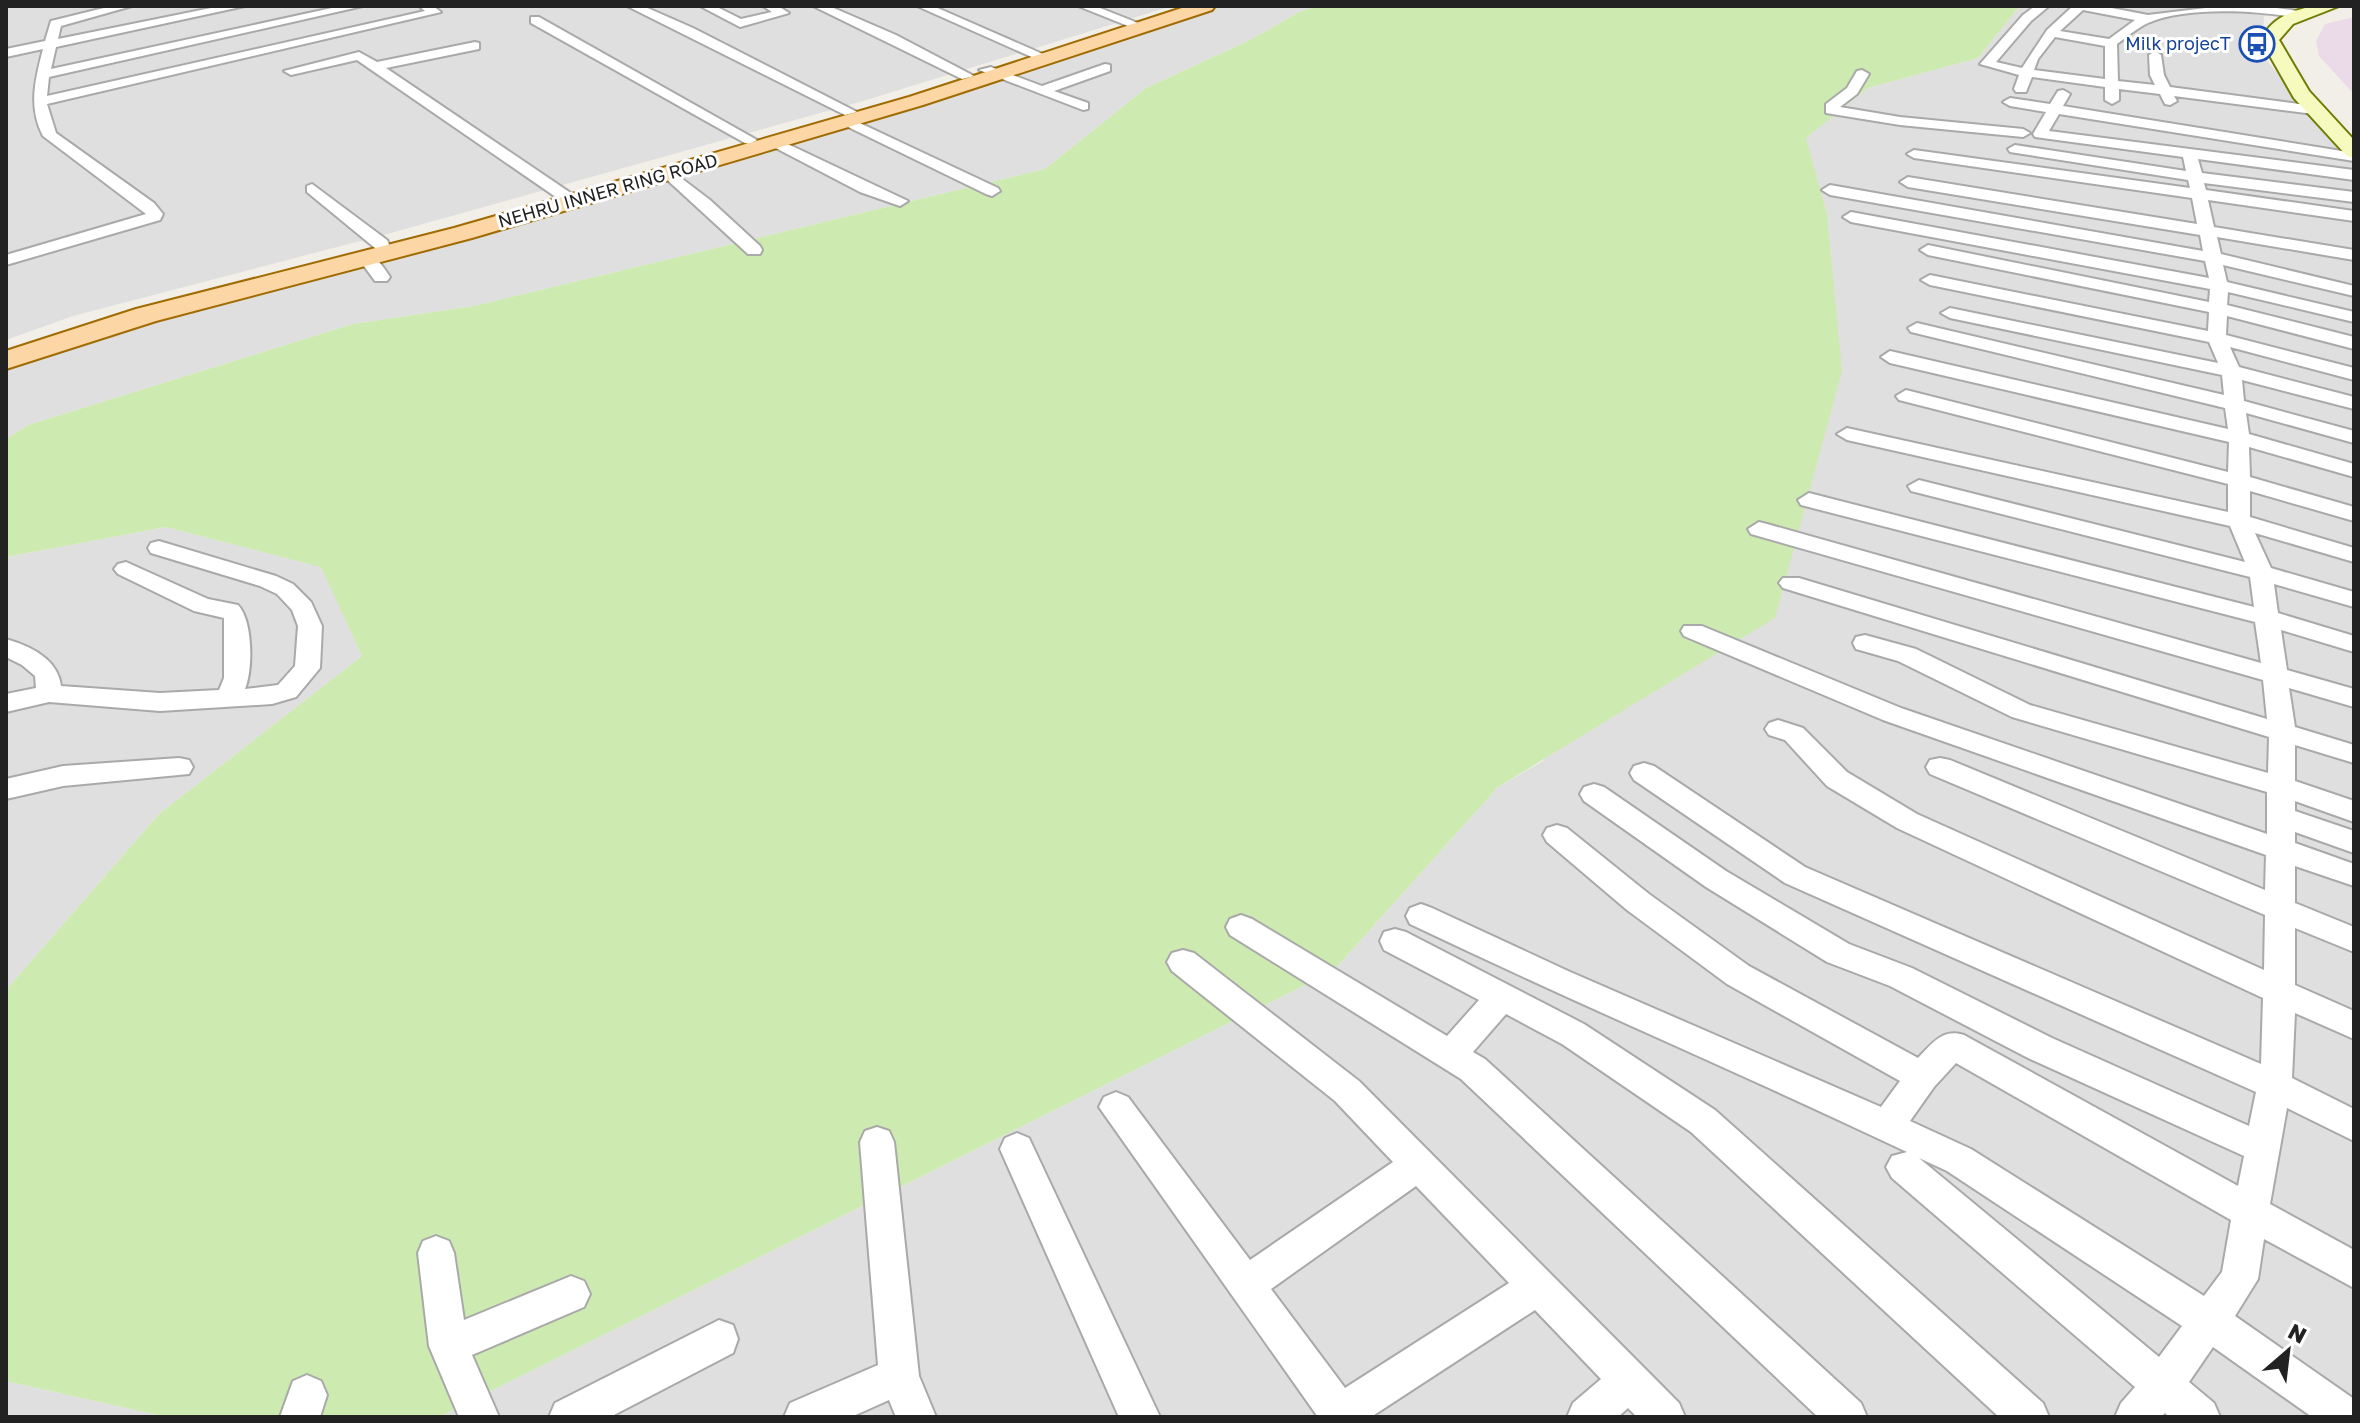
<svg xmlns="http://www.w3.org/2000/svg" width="2360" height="1423" viewBox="0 0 2360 1423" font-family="'Golos Text',sans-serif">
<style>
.residential{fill:#e0dfdf}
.industrial{fill:#ebdbe8}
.grass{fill:#cdebb0}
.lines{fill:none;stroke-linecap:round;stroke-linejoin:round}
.street-casing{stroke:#a9a9a9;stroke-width:4}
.secondary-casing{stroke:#707d05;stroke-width:4}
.primary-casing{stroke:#a06b00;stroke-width:4}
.street{fill:#fff;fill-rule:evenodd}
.secondary{fill:#f7fabf;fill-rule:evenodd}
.primary{fill:#fcd6a4;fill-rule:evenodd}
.labels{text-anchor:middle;stroke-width:6;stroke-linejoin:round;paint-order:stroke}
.far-transit-label{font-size:18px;fill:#164399;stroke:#fff;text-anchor:end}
.far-street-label{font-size:18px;fill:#222;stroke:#fff}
</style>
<rect width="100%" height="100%" fill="#f2efe9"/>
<path class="residential" d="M6 6H1172L863 101 391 233 73 316 6 340Z
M1220 6H1319L1299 12 1250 40 1146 88 1045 169 474 306 353 324 28 425 6 439V355L416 246 942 93 1144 33Z
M2024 6H2302L2264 16 2262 55 2354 165V1417H439L1333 971 1498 787 1543 761 1827 214 1805 138 1868 88 1978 58 2018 8Z
M166 527 322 567 362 656 159 814 6 990V557Z
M6 1381 167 1417H6Z"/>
<path class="industrial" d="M2354 17V94L2319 56 2316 41 2325 24Z"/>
<path class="grass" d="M1319 6H2024L2018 8 1978 58 1868 88 1806 138 1827 214 1842 371 1775 618 1498 787 1333 971 439 1417H167L6 1381V990L159 814 362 656 321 567 166 527 6 557V439L28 425 353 324 474 306 1045 169 1146 88 1250 40 1299 12Z"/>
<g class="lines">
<defs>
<path id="street" d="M112 6H132L61 26 58 39 221 6H245L56 47 51 69 341 6H363L49 77 47 96 425 11 419 6H433L441 12 47 104 56 133 154 203 163 214 160 220 6 265V255L146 214 43 136C28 107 35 80 43 49L6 57V49L45 41 51 21Z
M627 6H643L693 28 857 112 845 115Z
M700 6H715L741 19 772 12 763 6H778L789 13 740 27Z
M813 6H829L896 35 974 76 962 79Z
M917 6H933L1045 55 1034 58Z
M1078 6H1095L1138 23 1128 26Z
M2035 6H2049L2031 21 1996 62 2022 68 2047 30 2073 6H2101L2148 15 2222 6 2269 7 2306 12 2308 15 2302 19C2261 10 2186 6 2148 23 2137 28 2127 37 2117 44L2118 81 2155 85 2150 75 2149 55 2155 51 2161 55 2164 75 2170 87 2314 106 2321 110 2314 114 2174 96 2177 101 2170 105 2165 104 2160 94 2119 89V100L2112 104 2105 100V87L2032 77 2026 92H2016L2014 89 2019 75 1980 64 2023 15ZM2083 10 2135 20 2109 39 2060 31ZM2055 37 2105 46V79L2034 70 2038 59Z
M531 17H539L757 140 750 144 745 143 531 23Z
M475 42 479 43V49L386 68 578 198V204H566L357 60 291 75 284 71 359 52 377 62Z
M1105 64 1110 65V71L1054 91 1088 103V109L1083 110 979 70 991 67 1042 86Z
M1862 70 1869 74 1857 94 1840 107 1900 117 2023 129 2030 133 2023 137 1900 125 1826 113V104L1847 88 1857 71Z
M2063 90 2070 94 2063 106 2354 153V161L2059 114 2049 131 2354 170V180L2198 159 2202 173 2354 192V202L2204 183 2206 190 2354 211V221L2208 200 2214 227 2354 250V260L2217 237 2221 254 2354 286V296L2223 265 2227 282 2354 312V322L2228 292 2227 305 2354 337V349L2227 316 2226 335 2354 368V380L2230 347 2239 367 2354 397V409L2242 380 2244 401 2354 431V443L2246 413 2249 434 2354 464V477L2249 447 2250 477 2354 507V521L2250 491V517L2354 548V562L2255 533 2271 568 2354 592V607L2274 584 2278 613 2354 636V652L2281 630 2287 670 2354 689V707L2289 688 2295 727 2354 745V763L2295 745V781L2354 801V822L2295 801V811L2354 831V853L2295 832V843L2354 864V886L2295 866V903L2354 927V952L2295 928V985L2354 1011V1039L2295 1013 2292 1078 2354 1109V1141L2287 1108 2270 1204 2354 1250V1288L2264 1239 2258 1279 2235 1316 2354 1399V1417H2312L2213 1347 2189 1382 2214 1403 2220 1417H2169L2165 1413 2161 1417H2115L2121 1403 2135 1387 1892 1178 1886 1167 1892 1156 1907 1152C1743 1074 1575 1003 1410 924L1406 916 1410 908 1421 904 1432 908 1568 971 1881 1107 1900 1081 1727 984 1627 910 1547 842 1543 835 1547 828 1557 825 1567 828 1649 894 1749 966 1918 1058C1932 1044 1942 1028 1964 1035L2238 1186 2244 1156 2028 1058 1890 986 1827 962 1706 887 1584 801 1580 794 1584 787 1594 784 1604 787 1726 871 1849 944 1912 968 2052 1038 2249 1126 2256 1092 1785 883 1634 780 1630 773 1634 766 1644 763 1654 766 1805 867 2261 1064 2263 998 1897 828 1827 786 1785 740 1769 735 1765 729 1769 723 1778 720 1803 728 1847 772 1917 814 2264 970 2265 915 1930 774 1926 767 1930 760 1940 758 1950 760 2265 890 2266 855 1883 720 1684 636 1681 631 1684 626H1702L1901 708 2267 834V792L2012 717 1898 661 1856 649 1853 643 1856 637 1865 635 1916 649 2030 705 2268 773 2269 737 1783 588 1779 583 1783 578H1799L2267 719 2263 680 1751 534 1748 529 1759 522 1767 524 2261 663 2255 622 1801 505 1798 500 1809 493 2254 607 2250 577 1911 491 1908 486 1919 480 2245 562 2230 526 1847 440 1837 434 1847 428 2228 512V484L1899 400 1896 396 1906 390 2228 472 2229 442 1890 363 1881 357 1890 351 2228 429 2225 408 1911 332 1908 328 1917 323 2224 395 2222 375 1950 318 1941 313 1950 308 2218 363 2209 342 1930 285 1921 280 1930 275 2208 331 2209 312 1928 255 1920 250 1928 245 2209 302 2210 289 1851 222 1843 217 1851 212 2209 278 2205 261 1830 195 1822 190 1830 185 2203 251 2200 235 1908 187 1900 182 1908 177 2197 224 2192 198 1914 158 1907 154 1914 150 2190 188 2188 180 2010 152 2008 149 2015 145 2186 171 2183 157 2035 137 2033 134 2046 112 2010 106 2003 102 2010 98 2050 104 2058 91ZM1956 1063 2231 1220 2222 1272 2204 1296 1971 1149 1910 1121 1934 1087ZM1919 1158 1947 1171 2182 1326 2159 1357Z
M847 117 998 188 1000 191 992 196 986 194 842 124V118Z
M775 138 908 201 900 206 860 192 770 145 768 142Z
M668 168 710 200 760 246 762 250 760 254H748L663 176V170Z
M312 184 387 240 389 244 387 248H375L307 192V186Z
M366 253C376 255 384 268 390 277L387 281H375L358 258Z
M159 541 276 576 293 584 311 602 322 626 320 668 296 697 272 704 160 711 49 702 6 712V694L36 688 35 676 22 665 6 657V639C30 646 58 659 61 686L160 693 219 690 224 678V618L194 611 118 574 114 569 118 564 126 562 208 599 238 605C253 621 253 669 245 689L278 685 295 666 298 626 292 610 277 594 260 586 151 553 148 548 151 543Z
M179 758 189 760 193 767 189 774 63 786 6 799V779L63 766Z
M1241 915 1252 919 1447 1036 1479 1000 1384 950 1380 941 1384 932 1395 929 1406 932 1584 1024 1715 1110 2043 1403 2049 1417H1999L1691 1132 1562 1044 1506 1014 1473 1052 1485 1059 1861 1403 1867 1417H1818L1461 1079 1230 935 1226 927 1230 919Z
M1183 950 1194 953 1359 1081 1679 1403 1685 1417H1637L1628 1408 1618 1417H1567L1573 1403 1601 1379 1535 1310 1371 1417H1318L1099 1107 1104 1097 1116 1092 1128 1097 1250 1260 1393 1162 1335 1101 1172 971 1167 962 1172 953ZM1416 1186 1509 1283 1345 1388 1271 1289Z
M877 1127 889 1131 894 1142 919 1376 936 1417H896L889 1400 851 1417H784L790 1403 878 1365 860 1142 865 1131Z
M1017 1133 1029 1138 1160 1417H1119L1000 1149 1005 1138Z
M436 1236 449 1241 454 1253 464 1320 571 1276 584 1281 590 1294 584 1307 472 1355 499 1417H459L429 1346 418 1253 423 1241Z
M719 1320 733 1325 738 1339 733 1353 610 1417H549L555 1403Z
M307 1375 321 1381 327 1395 320 1417H280L293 1381Z"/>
<path id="secondary" d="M2312 6H2339L2293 24 2279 40 2309 91 2354 140V158L2347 156 2294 98 2261 40C2271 18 2290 12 2312 6Z"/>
<path id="primary" d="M1188 6H1215L1212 10 923 105 472 238 156 321 6 369V351L136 309 454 228 909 97Z"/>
</defs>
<use href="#street" class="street-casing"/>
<use href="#secondary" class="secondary-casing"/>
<use href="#primary" class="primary-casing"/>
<use href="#street" class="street"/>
<use href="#secondary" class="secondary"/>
<use href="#primary" class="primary"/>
</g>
<defs>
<symbol id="bus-ring" viewBox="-11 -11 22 22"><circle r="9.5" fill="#fff" stroke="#1a4fb4" stroke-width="1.5"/><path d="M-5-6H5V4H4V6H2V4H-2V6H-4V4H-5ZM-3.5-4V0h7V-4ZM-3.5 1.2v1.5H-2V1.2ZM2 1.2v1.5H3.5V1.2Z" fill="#1a4fb4"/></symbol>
</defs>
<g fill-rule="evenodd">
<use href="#bus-ring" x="2237" y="24" width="40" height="40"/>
</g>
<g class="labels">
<g class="far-transit-label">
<text x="2231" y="50">Milk projecT</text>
</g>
<g class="far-street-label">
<text transform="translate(608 191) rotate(-16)" y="6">NEHRU INNER RING ROAD</text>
</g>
</g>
<rect width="2360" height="1423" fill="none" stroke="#222222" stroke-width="16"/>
<g transform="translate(2288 1351) rotate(28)" stroke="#ffffff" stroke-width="6" paint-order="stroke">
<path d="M0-6L14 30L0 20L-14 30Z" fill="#222222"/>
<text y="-12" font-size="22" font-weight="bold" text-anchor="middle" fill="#222222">N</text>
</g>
</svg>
